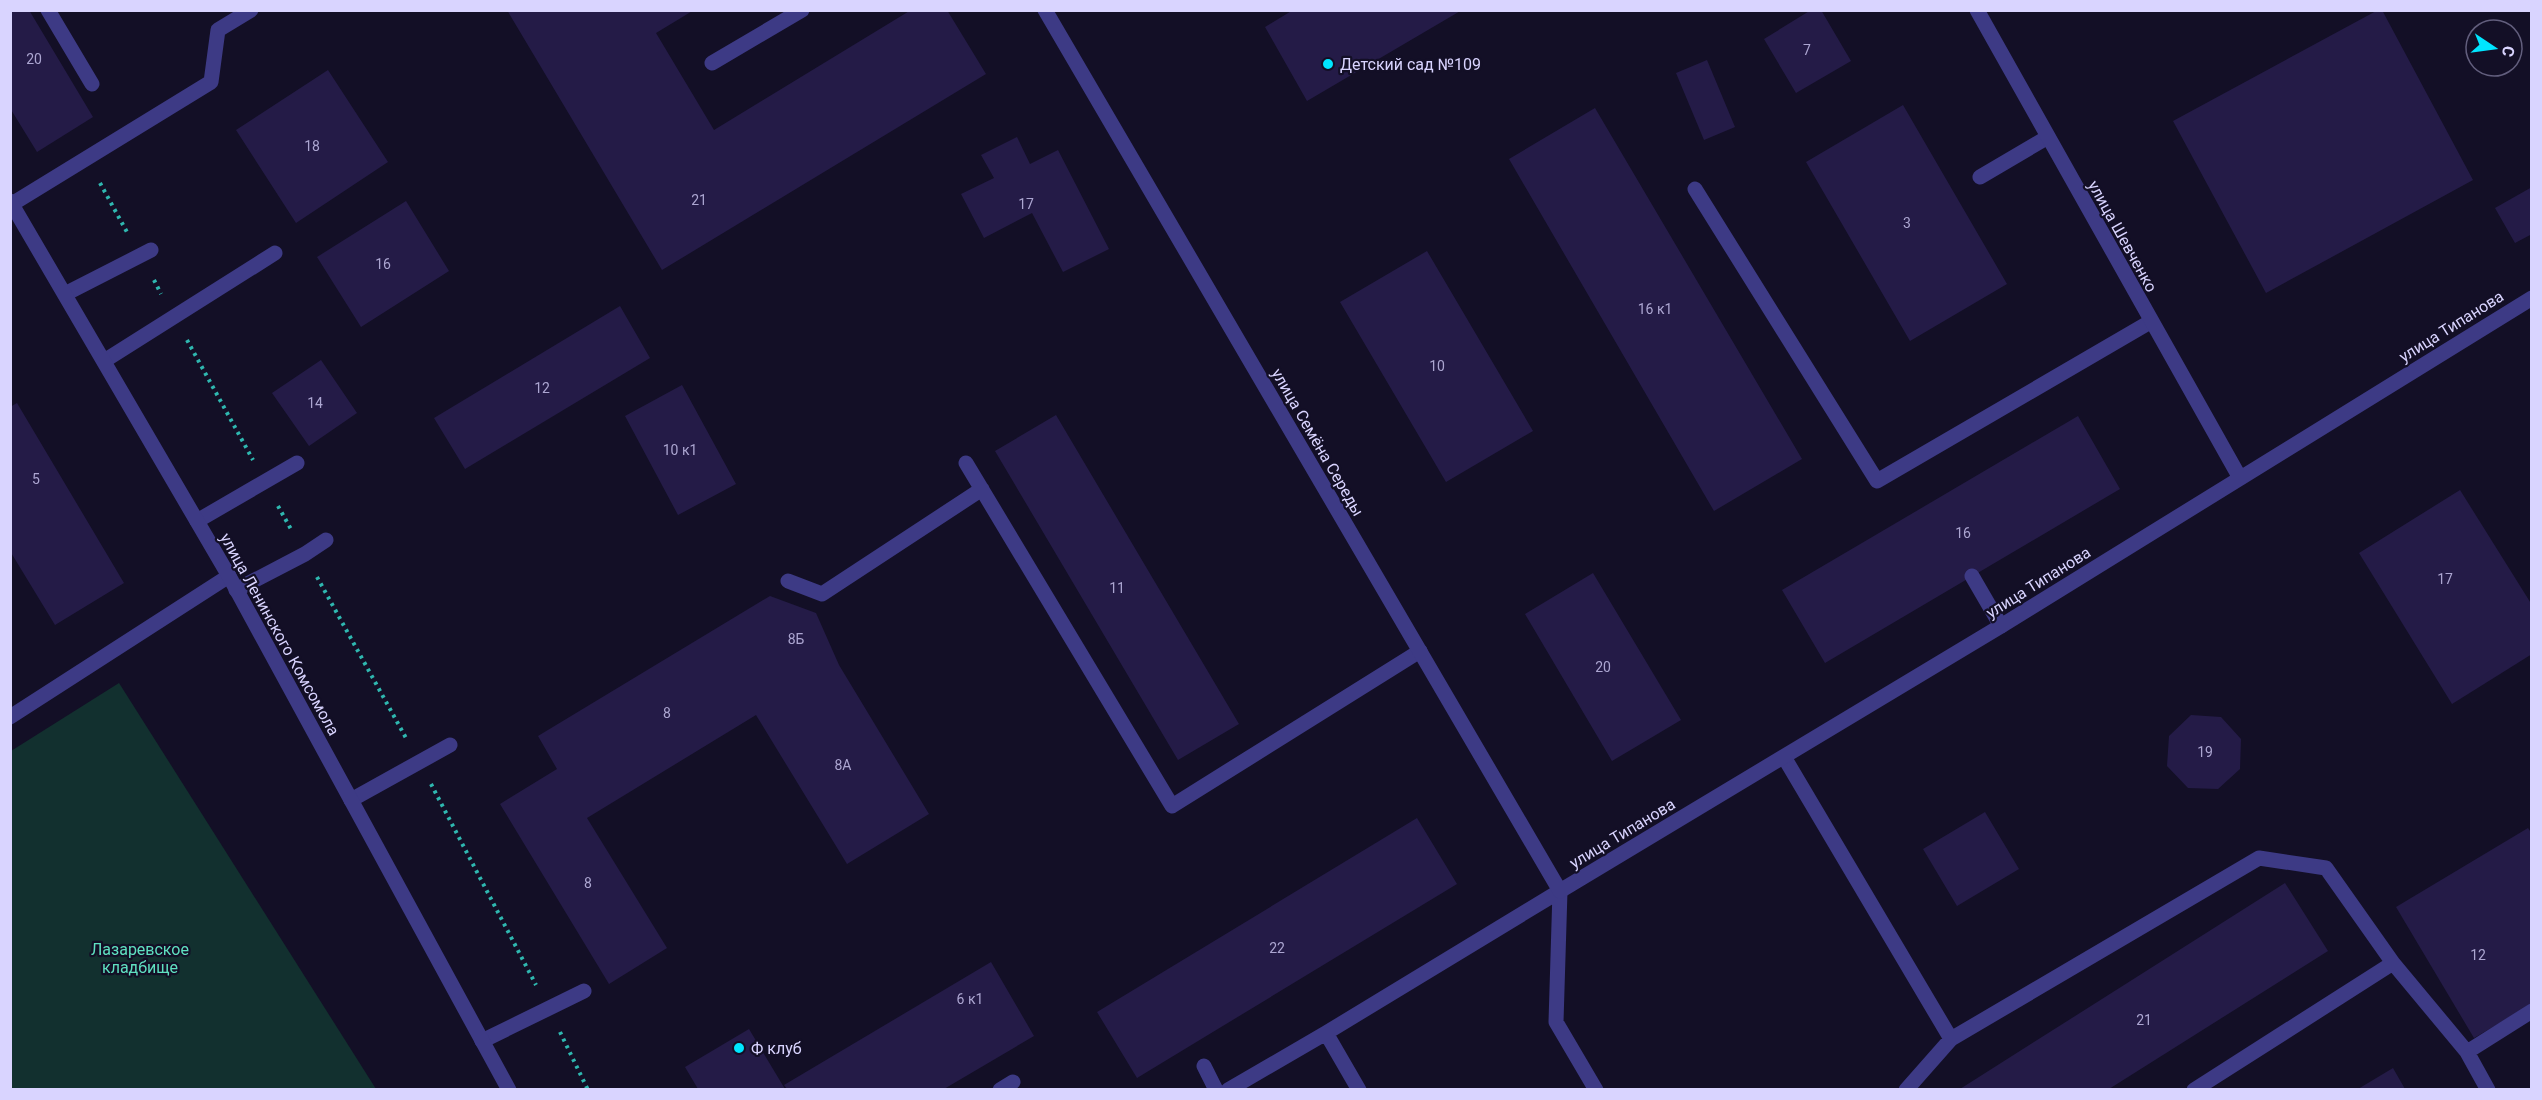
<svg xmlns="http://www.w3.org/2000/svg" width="2542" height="1100" viewBox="0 0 2542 1100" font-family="Roboto,sans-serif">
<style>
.green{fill:#12302f}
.building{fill:#241b47}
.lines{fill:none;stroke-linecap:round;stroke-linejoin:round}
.path{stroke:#2fb8b0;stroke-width:4;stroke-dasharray:3 4.5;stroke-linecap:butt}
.service{stroke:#3d3a85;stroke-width:15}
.minor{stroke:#3d3a85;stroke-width:15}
.poi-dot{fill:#00e5ff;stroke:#130f26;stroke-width:2}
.labels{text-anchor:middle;stroke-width:4.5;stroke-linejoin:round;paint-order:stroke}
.number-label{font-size:14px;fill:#aca6d1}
.poi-label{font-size:16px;fill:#d9d4ff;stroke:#130f26;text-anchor:start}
.street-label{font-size:16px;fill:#d9d4ff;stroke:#130f26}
.park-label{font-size:16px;fill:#5fe0c0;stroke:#130f26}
</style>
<rect width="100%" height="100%" fill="#130f26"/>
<path class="green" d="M119 683 376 1089H11V751Z"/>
<path class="building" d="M10 10H29L93 117 37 152 10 108Z
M507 10H694L656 33 714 130 911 10H947L986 74 662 270Z
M1293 10H1462L1307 101 1265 27Z
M1811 10H1821L1851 61 1796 93 1764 39Z
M2378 10H2382L2473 180 2266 293 2173 121Z
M1707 60 1735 127 1704 140 1676 73Z
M328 70 388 162 296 223 236 130Z
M1903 105 2007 284 1910 341 1806 162Z
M1595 108 1802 459 1714 511 1509 159Z
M1017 137 1030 164 1058 150 1109 249 1063 272 1032 213 984 238 961 194 994 178 981 155Z
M2532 187V234L2515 243 2495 208Z
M406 201 449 271 361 327 317 257Z
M1427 251 1533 431 1446 482 1340 302Z
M620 306 650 358 465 469 434 418Z
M321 360 357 413 309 446 272 393Z
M682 385 736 484 678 515 625 416Z
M17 403 124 583 55 625 10 551V407Z
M1056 415 1239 724 1178 760 995 451Z
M2078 416 2120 489 1825 663 1782 590Z
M2460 490 2532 605V654L2452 704 2359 553Z
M1593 573 1681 720 1612 761 1525 614Z
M770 596 816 613 839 665 929 814 847 864 756 715 587 818 667 948 609 984 500 804 557 769 538 736Z
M2191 715 2221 717 2241 739 2240 769 2218 789 2188 788 2167 766 2169 736Z
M1985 812 2019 869 1957 906 1923 849Z
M1417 818 1457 884 1137 1078 1097 1012Z
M2528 828 2532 834V1004L2474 1038 2396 907Z
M2285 883 2328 951 2109 1089H1960Z
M991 962 1034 1036 944 1089H787L784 1085Z
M749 1029 785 1089H698L685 1067Z
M2393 1068 2405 1089H2358Z"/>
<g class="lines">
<path class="path" d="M100 183 128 234
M154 280 161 294
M187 340 253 460
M278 506 292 531
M317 577 406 738
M431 784 536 985
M560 1032 588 1090"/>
<path class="service" d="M48 10 92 84
M712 63 802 10
M1980 177 2048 137
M1695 189 1877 481 2150 322
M12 204 211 82 218 30 251 10
M65 294 151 250
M104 361 275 253
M966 463 1172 806 1420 651
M197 521 297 463
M1972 576 2001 626
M788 581 822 594 982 489
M236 590 305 554 326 540
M10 717 229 576
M1784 757 1951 1039
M351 800 450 745
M1560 891 1556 1022 1596 1090
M1326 1033 1359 1090
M482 1041 584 991
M2467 1052 2488 1090
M1204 1066 1216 1090
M1000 1090 1013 1082
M1228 1090 1326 1033 1560 891
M1906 1090 1951 1039 2259 858 2326 868 2393 963 2467 1052 2532 1011
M2194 1090 2393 963"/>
<path class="minor" d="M1045 10 1560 891 2001 626 2532 298
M1977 10 2240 478
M10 201 229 576 509 1090"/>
</g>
<g class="poi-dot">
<circle cx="1328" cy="64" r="6"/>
<circle cx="739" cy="1048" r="6"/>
</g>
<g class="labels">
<g class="number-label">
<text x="1807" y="55">7</text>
<text x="34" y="64">20</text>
<text x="312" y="151">18</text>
<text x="699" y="205">21</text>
<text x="1026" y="209">17</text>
<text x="1907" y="228">3</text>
<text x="383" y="269">16</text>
<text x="1655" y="314">16 к1</text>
<text x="1437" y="371">10</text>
<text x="542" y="393">12</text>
<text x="315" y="408">14</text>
<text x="680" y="455">10 к1</text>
<text x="36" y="484">5</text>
<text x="1963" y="538">16</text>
<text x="2445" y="584">17</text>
<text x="1117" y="593">11</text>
<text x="796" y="644">8Б</text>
<text x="1603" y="672">20</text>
<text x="667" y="718">8</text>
<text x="2205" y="757">19</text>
<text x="843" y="770">8А</text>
<text x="588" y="888">8</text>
<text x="1277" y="953">22</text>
<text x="2478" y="960">12</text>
<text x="970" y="1004">6 к1</text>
<text x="2144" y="1025">21</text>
</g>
<g class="poi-label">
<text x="1340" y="70">Детский сад №109</text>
<text x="751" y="1054">Ф клуб</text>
</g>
<g class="street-label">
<text transform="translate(2123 236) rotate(61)" y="6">улица Шевченко</text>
<text transform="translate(2451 326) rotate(-32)" y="6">улица Типанова</text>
<text transform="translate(1318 442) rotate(60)" y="6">улица Семёна Середы</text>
<text transform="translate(2038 582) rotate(-32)" y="6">улица Типанова</text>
<text transform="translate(280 634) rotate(61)" y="6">улица Ленинского Комсомола</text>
<text transform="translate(1622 833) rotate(-31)" y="6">улица Типанова</text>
</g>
<g class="park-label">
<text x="140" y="955">Лазаревское<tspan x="140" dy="18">кладбище</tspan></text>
</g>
</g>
<rect width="2542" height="1100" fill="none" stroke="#d9d4ff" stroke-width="24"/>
<g transform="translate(2494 48) rotate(103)"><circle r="28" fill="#130f26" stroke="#625e7d" stroke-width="1.5"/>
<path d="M0-4.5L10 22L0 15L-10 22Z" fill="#00e5ff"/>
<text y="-9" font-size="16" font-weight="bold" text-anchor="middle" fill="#d9d4ff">С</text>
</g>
</svg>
